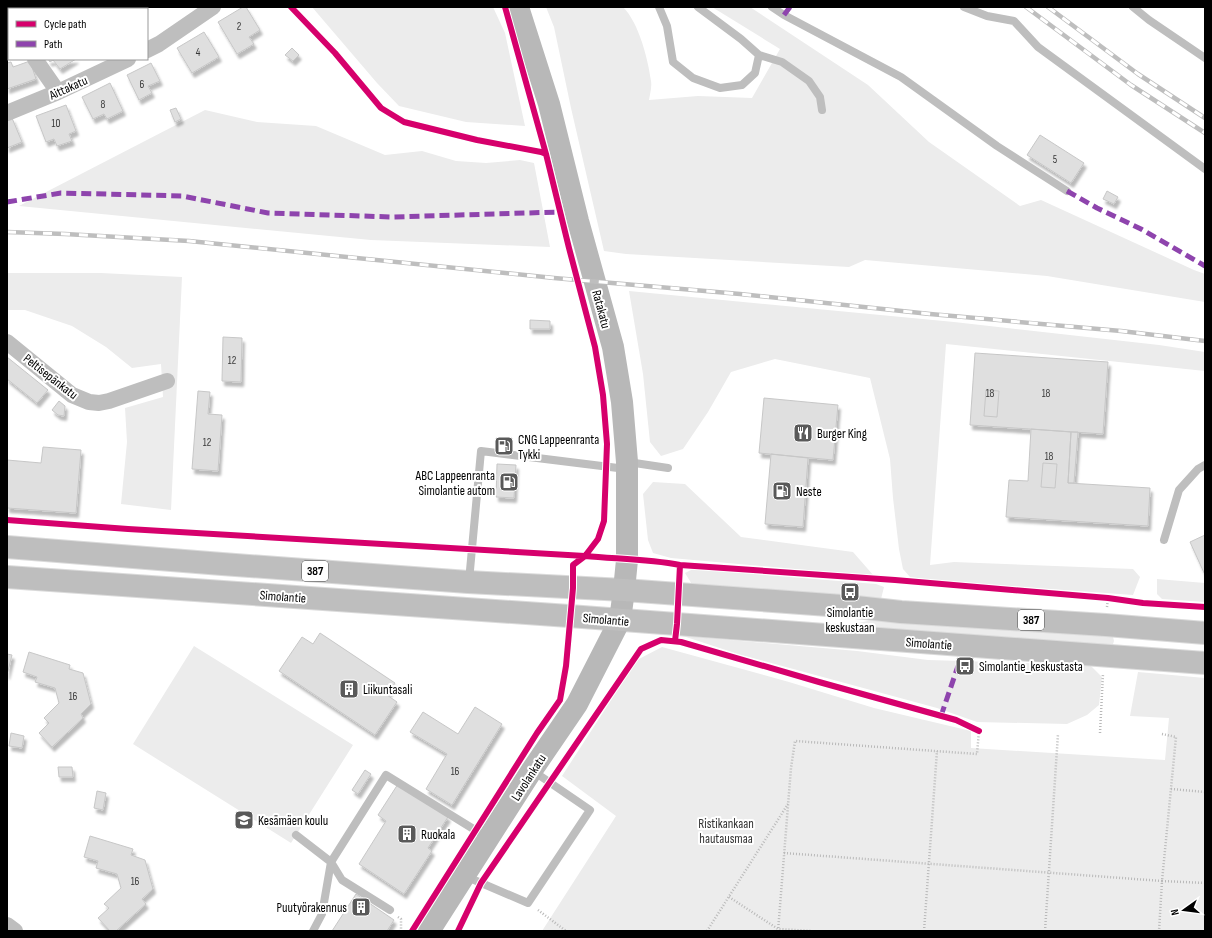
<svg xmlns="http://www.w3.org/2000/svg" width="1212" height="938" viewBox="0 0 1212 938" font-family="'Sofia Sans Condensed',sans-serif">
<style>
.green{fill:#ececec}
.building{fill:#dfdfdf;stroke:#c7c7c7;filter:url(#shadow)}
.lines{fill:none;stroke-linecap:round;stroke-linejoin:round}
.primary-casing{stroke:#dbdbdb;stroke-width:24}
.path{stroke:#b9b9b9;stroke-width:2.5;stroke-dasharray:1 2;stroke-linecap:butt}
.lane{stroke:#bebebe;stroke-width:8}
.street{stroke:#bebebe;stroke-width:16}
.secondary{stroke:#b8b8b8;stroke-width:22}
.primary{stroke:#bebebe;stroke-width:22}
.rail-casing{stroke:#bebebe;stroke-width:4.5}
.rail{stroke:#fff;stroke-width:3;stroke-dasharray:9;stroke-linecap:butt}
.quiet{stroke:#8e44ad;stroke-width:5;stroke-dasharray:10 5;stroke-linecap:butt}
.cycleway-casing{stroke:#fff;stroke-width:8}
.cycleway{stroke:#d6006c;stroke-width:6}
.labels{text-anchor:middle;stroke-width:4;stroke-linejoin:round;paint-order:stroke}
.number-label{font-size:11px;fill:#383838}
.shield{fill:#fff;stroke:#4c4c4c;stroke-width:1}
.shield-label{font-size:12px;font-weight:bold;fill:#000}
.street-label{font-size:13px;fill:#000;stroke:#fff}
.poi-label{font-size:13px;fill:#000;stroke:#fff;text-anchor:start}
.park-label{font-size:13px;fill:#333;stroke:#fff}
</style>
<defs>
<filter id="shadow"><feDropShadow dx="2.5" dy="4.5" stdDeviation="1" flood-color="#0004"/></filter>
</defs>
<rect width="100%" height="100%" fill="#fff"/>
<path class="green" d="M312 7H493L505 33 525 126 466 122 399 106 377 83Z
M546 7H623C639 23 648 59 651 81 652 87 650 94 649 100L698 96 752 98 780 49 712 7H750L868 85 929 142 1020 206 1041 200 1194 270 1205 274V302L1047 276 865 260 849 267 626 254 604 251 571 108 554 27Z
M205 110 257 122 316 126 385 155 422 151 456 161 486 163 520 160 534 163 550 247 371 240 19 206Z
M7 273H101L182 277 171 510 121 504 127 442 125 408 163 397 161 364 132 368 106 347 72 326 25 310H7Z
M629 291 954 322 1159 345 1205 352V371L946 344 930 565 954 562 1133 569 1140 577 1133 595 939 581 910 577 903 569 899 549 893 498 890 459 870 378 775 359 731 372 708 412 683 449 661 456 650 442 643 374Z
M653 482 685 484 741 537 853 552 874 576 671 558 653 553 648 540 643 494Z
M693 569 876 584 884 587 881 599 693 586 685 573Z
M1157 579 1205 583V602L1162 599 1157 594Z
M872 620 1113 637 1114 641 1112 647 845 626Z
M683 636 857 651 928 660 1090 665 1102 677 1099 705 1087 715 1067 724 977 722 937 708 738 654Z
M194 646 353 745 291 843 133 744Z
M662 647 789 682 874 708 971 731V748L1165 760 1169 718 1130 716 1138 672 1205 678V931H542L616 816 562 776 637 660Z"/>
<path class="building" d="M243 7H246L260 30 249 37 254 44 237 54 218 22Z
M204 32 219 57 192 73 177 48Z
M292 48 299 55 293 61 285 55Z
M48 59H76L60 69 53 60 50 62Z
M30 61 36 79 7 89V63L11 62 13 67Z
M151 63 160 81 148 86 152 93 139 100 127 75Z
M110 83 123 111 107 119 104 114 93 119 82 97Z
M66 105 76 131 69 134 72 141 57 146 54 139 46 142 36 116Z
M176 108 181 119 175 122 170 110Z
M12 118 22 142 7 148V121Z
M1040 135 1084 163 1071 183 1027 155Z
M1107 191 1118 197 1114 204 1103 199Z
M530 320 550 321V329H530Z
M223 337 242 338 241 382 222 381Z
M975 353 1108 362 1103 434 970 425Z
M7 357 48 390 37 403 7 379Z
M986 390 999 391 997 417 984 416Z
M198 391 210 392 208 414 222 415 218 471 192 469Z
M764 398 838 405 833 460 759 453Z
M59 401 65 406 64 416 58 415 52 410Z
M1031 429 1071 432 1068 483 1150 488 1148 526 1006 517 1009 480 1028 481Z
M1071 432H1078L1074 483H1068Z
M43 447 81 450 76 513 7 508V460L41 463Z
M771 454 808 458 803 527 765 524Z
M1043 463 1057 464 1055 488 1041 487Z
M497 464 516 465 514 498 496 497Z
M1205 535V575L1190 542Z
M320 633 395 683 387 695 397 702 375 735 279 671 302 637 313 644Z
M29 652 70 665 69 669 83 673 91 704 81 714 83 718 52 747 39 733 49 723 44 718 59 703 55 688 35 682 37 677 23 672Z
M7 654 12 655 7 675Z
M475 707 502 724 452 805 426 789 447 754 410 732 423 712 458 734Z
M11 733 24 736 22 748 9 746Z
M58 767H72L73 777H59Z
M365 770 371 774 358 794 352 790Z
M398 784 448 817 428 848 432 851 404 894 359 864 386 821 378 815Z
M97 791 106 793 103 810 94 808Z
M90 836 133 849 131 855 145 860 153 889 142 899 146 904 116 931H110L98 918 109 908 104 904 121 888 117 874 96 868 98 861 84 857Z
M356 894 394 920 387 931H332Z"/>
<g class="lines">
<defs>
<path id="primary" d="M7 547 222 564 468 582 624 590 856 607 901 612 1106 625 1205 633
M7 577 569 616 1205 663"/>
</defs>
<use href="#primary" class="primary-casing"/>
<path class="path" d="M1107 607 1108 598
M1100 733 1103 674
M1162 734 1176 737 1162 881 1205 883
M1171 789 1205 792
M784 853 1162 881 1159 931
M729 897 778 929 812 931
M538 910 566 931
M398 917 401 919V929L400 931
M707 931 788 804
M778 931 791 768 795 741 977 754 979 731
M924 931 937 751
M1045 931 1058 734"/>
<path class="lane" d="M659 7 667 26 673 62 693 78 720 88 742 85 755 73 759 55 741 39 698 7
M772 7 784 15 901 77 997 146 1067 191
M964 7 987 16 1014 21 1038 47 1205 169
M1133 7 1149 20 1205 58
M759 55 782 62 809 81 820 97 822 110
M628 462 668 468
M1164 540 1179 490 1198 469 1205 465
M469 581 481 451 626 469
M296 835 331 862 342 880 390 910
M465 876 528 903 590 810 533 771
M313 931 322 914 331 862 386 775 488 838"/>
<path class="street" d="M7 19 9 21
M147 50 159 44 213 7
M35 59 58 92
M7 113 58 92 128 59
M7 342 72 395 89 402 99 403 109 401 167 381
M7 925 15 931"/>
<path class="secondary" d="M429 931 532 770 577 704 620 620 624 590 627 560V462L622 402 613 347 578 221 549 104 518 7"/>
<use href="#primary" class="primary"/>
<defs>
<path id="rail" d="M1026 7 1131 85 1205 133
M1048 7 1138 74 1205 118
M7 232 65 234 189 241 554 278 740 294 930 314 1121 331 1205 341"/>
</defs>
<use href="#rail" class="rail-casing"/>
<use href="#rail" class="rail"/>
<path class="quiet" d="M784 15 790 7
M1067 191 1097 208 1141 229 1205 266
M7 202 61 193 182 196 268 213 393 217 560 212
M941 716 958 666"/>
<defs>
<path id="cycleway" d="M291 7 335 53 381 108 404 122 477 140 541 152 546 154
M7 520 128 529 585 556 598 539 604 521 607 444 603 395 595 347 569 248 546 154 505 7
M675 641 677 624 680 565
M412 931 537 733 560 700 566 666 573 588V565L585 556C617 559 649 559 680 565L895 580 1108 598 1143 603 1205 607
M458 931 481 883 641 649 661 640 681 642 819 682 956 720 979 731"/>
</defs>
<use href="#cycleway" class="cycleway-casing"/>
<use href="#cycleway" class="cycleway"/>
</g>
<defs>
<symbol id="restaurant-square" viewBox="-11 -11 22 22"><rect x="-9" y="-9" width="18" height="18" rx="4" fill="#595959" stroke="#fff"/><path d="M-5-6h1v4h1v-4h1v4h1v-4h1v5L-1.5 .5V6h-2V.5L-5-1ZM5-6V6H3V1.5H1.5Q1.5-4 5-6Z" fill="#fff"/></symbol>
<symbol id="fuel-square" viewBox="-11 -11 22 22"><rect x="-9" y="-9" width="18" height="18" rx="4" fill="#595959" stroke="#fff"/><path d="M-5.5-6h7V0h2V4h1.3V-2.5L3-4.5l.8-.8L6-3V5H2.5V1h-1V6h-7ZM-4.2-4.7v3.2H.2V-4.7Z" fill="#fff"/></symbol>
<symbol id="bus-square" viewBox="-11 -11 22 22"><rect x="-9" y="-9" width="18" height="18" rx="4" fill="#595959" stroke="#fff"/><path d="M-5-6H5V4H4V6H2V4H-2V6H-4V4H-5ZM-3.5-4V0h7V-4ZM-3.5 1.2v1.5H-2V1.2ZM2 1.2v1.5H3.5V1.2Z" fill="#fff"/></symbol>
<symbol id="building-square" viewBox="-11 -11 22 22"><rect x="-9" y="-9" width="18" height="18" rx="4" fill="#595959" stroke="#fff"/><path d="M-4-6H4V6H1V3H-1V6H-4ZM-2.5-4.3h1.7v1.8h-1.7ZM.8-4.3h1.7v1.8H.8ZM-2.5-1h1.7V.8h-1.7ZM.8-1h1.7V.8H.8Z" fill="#fff"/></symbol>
<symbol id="school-square" viewBox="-11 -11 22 22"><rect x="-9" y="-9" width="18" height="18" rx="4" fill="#595959" stroke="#fff"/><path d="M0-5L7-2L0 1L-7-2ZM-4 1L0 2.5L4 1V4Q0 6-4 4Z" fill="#fff"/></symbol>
</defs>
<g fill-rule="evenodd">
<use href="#restaurant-square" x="792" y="422" width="22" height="22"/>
<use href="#fuel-square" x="493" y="435" width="22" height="22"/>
<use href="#fuel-square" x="498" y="471" width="22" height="22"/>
<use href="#fuel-square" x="771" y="480" width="22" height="22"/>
<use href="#bus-square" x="839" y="581" width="22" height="22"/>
<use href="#bus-square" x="954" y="655" width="22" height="22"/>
<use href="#building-square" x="338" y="678" width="22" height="22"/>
<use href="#school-square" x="233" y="809" width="22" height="22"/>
<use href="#building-square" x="396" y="823" width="22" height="22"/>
<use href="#building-square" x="350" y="896" width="22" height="22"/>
</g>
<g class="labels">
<g class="number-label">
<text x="239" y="30">2</text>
<text x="198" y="56">4</text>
<text x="142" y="88">6</text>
<text x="103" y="108">8</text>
<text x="56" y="127">10</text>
<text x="1055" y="163">5</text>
<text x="232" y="364">12</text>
<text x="990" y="397">18</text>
<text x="1046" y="397">18</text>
<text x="207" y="446">12</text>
<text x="1049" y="460">18</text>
<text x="73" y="700">16</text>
<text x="455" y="775">16</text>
<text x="135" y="885">16</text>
</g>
<g class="shield">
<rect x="302" y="561" width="26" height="20" rx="3"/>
<rect x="1018" y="610" width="26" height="20" rx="3"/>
</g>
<g class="shield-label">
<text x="315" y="575">387</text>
<text x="1031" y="624">387</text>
</g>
<g class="street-label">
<text transform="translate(68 87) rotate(-24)" y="5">Aittakatu</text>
<text transform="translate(602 309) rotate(75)" y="5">Ratakatu</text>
<text transform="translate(51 376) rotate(38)" y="5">Peltisepänkatu</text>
<text transform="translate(283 596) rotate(4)" y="5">Simolantie</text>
<text transform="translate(606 619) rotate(5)" y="5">Simolantie</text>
<text transform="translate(929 643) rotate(4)" y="5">Simolantie</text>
<text transform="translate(528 777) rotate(-57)" y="5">Lavolankatu</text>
</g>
<g class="poi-label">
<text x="817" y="438">Burger King</text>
<text x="518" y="444">CNG Lappeenranta<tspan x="518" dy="15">Tykki</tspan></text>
<text x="495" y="480" text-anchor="end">ABC Lappeenranta<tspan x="495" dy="15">Simolantie autom</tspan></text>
<text x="796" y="496">Neste</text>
<text x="850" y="617" text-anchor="middle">Simolantie<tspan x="850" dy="15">keskustaan</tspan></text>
<text x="979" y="671">Simolantie_keskustasta</text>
<text x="363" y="694">Liikuntasali</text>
<text x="258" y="825">Kesämäen koulu</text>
<text x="421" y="839">Ruokala</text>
<text x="347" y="912" text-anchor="end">Puutyörakennus</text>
</g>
<g class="park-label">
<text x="726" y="828">Ristikankaan<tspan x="726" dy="15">hautausmaa</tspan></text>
</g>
</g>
<rect width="1212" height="938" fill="none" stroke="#000000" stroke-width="16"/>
<rect x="8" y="8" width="140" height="52" fill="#ffffff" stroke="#999999"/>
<rect x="16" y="21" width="20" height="6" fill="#d6006c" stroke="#999999"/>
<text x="44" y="28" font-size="12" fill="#000000">Cycle path</text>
<rect x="16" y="41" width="20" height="6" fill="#8e44ad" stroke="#999999"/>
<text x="44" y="48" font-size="12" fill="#000000">Path</text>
<g transform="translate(1184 910) rotate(256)" stroke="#ffffff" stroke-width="3" paint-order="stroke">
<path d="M0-3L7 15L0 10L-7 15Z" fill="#000000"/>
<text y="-6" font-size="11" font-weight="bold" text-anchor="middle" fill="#000000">N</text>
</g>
</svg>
